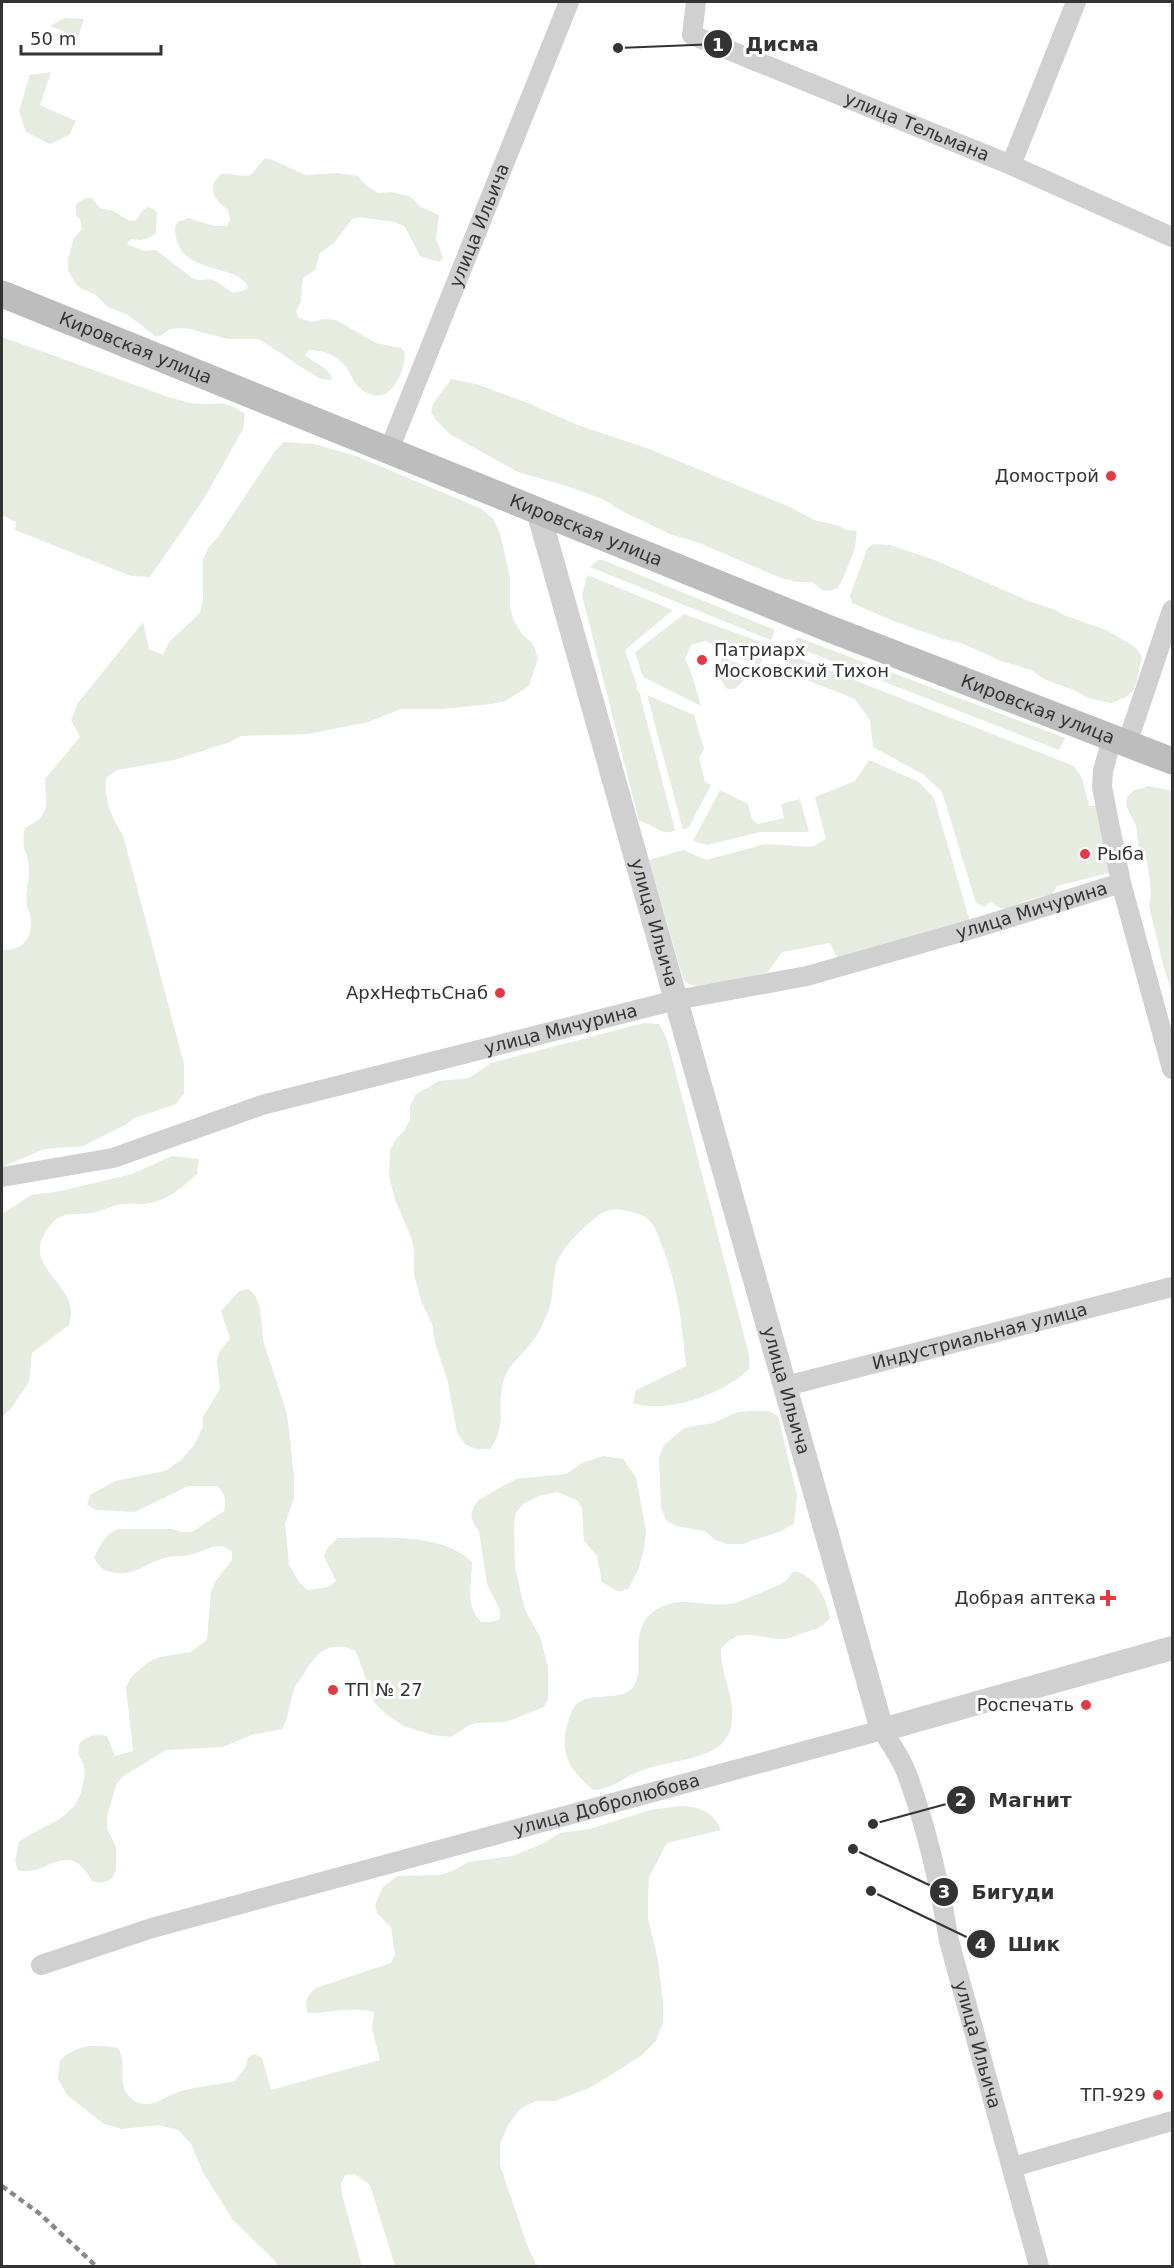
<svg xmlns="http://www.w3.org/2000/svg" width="1174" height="2268" viewBox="0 0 1174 2268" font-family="'DejaVu Sans',sans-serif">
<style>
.green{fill:#e6ecdf}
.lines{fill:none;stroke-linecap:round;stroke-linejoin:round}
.minor{stroke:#d0d0d0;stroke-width:20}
.tertiary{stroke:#d0d0d0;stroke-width:24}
.secondary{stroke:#bdbdbd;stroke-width:27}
.rail{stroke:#888;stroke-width:4.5;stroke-dasharray:6 4.5;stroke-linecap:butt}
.poi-dot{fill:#e63946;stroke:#fff;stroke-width:2}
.labels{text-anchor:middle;stroke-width:6;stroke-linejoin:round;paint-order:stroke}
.street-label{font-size:18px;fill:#333;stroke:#fff}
.poi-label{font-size:18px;fill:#333;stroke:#fff;text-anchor:end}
.leader{fill:none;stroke:#333;stroke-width:2}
.callout-dot{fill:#333;stroke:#fff;stroke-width:2}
.mark-label{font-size:18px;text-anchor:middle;font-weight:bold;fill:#fff}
.callout-label{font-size:20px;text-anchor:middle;font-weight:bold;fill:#333;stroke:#fff;stroke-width:6;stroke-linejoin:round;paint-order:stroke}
</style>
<rect width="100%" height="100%" fill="#fff"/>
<path class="green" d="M64 18 84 19 78 37 50 26Z
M51 72 40 105 76 121 69 135 50 144 26 132 19 111 30 75Z
M264 159H270L306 175 338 173 358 176 367 186 378 193 391 192 411 197 421 207 439 215 436 239 443 258 439 262 420 256 405 227 395 222 358 217 352 219 334 243 320 253 315 270 304 277 302 283 301 301 296 312 299 318 312 322 324 319 336 320 376 343 401 348 405 353C405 365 400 379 392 388 382 401 365 395 356 384 352 379 350 372 346 367 337 355 324 350 309 350L305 355C314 364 330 366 332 380L321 379 307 371 259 339H228L186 328 170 329 160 336H155L128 315 108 307 96 295 80 288 76 284 68 270V259L74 238 82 229 80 219 76 215V204L85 198H92L100 208 113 211 130 221 136 220 143 210 148 207 154 209 157 214 156 233C146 240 143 241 131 239L127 244 144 251 156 250 192 278 198 280 211 279 217 282 233 293 245 290 248 286C233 261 175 277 175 227L178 222 189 218 214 226H227L230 220 228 210C214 200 206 188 221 174 231 172 240 178 251 175Z
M2 337 171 398C180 400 190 404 199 404 220 405 225 399 245 414L243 429 205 497 150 577 131 576 15 530 16 522 2 515Z
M451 379 476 384 528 403 575 424 649 449 790 507 814 520 840 526 846 530 857 531 855 548 842 581 837 588 830 591 822 590 812 582H797L781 578 697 542 672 535 626 513 602 499 570 487 518 472 451 435 435 419 431 412 433 404Z
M284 442 314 444 356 456 482 509 493 519 500 533 510 577V607L514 621 522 634 533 644 538 658 529 686 505 701 492 704 441 709H401L368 722 308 734 241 736 230 742 174 760 117 770 106 778C104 800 111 817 123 835L184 1064V1093L176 1104 135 1118 125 1125 83 1146 44 1149 2 1167V950C21 951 33 939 31 919 30 914 28 910 27 905 25 893 29 881 29 868 28 850 20 849 25 828 51 816 46 804 45 779L80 737 71 720 78 703 143 622 149 649 163 655 169 642 200 613 203 599V560L208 548 218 537 275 451Z
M873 544 890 545 932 559 1031 602 1056 610 1064 615 1106 630 1129 643 1138 650 1142 657 1136 684 1132 692 1126 697 1111 703 1088 698 1074 690 1044 679 1031 670 1001 661 961 643 943 639 891 620 852 603 850 596 867 549Z
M598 560H603L775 630 771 640 590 567Z
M587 575 673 610 625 650 637 686 636 690 639 691 675 830C663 838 652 823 639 821L582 595Z
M684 614 769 645 760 665 720 653 714 645 705 641 691 645 685 659 691 672 701 706 643 677 635 652Z
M797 637 1065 738 1059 750 793 646Z
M790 655 1074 766 1082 778 1089 806H1097L1113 872 1057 886 1052 894C1043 897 1031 898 1023 902 1010 909 1003 912 991 902L984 907 976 903 942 792 924 775 873 747 870 720 855 699 784 671Z
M721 657 756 670 734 689H727L716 672 721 664Z
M647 695 694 715 704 749 699 758 705 782 711 785 689 827 683 830Z
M869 760 919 782 934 798 970 922 838 960 830 943 782 952 768 972C746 977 703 995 684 981L649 860 683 850 706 860 766 844 812 847 826 839 815 797 855 781Z
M1149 786 1172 791V903L1170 912 1172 921V993L1163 964 1149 906 1151 891 1147 861 1139 848 1136 826 1126 805 1127 797 1133 791Z
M720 790 748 804 752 819 758 824 784 818 781 804 800 799 809 832H760L707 845 693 841Z
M644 1023 659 1024 667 1039 749 1355V1369C724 1394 668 1414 633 1403L636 1390 686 1366C682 1325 678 1285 662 1246 659 1238 656 1227 650 1221 647 1217 639 1214 634 1213 626 1210 616 1208 607 1211 593 1216 562 1247 557 1262 551 1281 555 1300 545 1319 541 1327 537 1336 531 1343 523 1355 508 1365 504 1379 495 1406 509 1423 490 1449H476L465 1444 457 1433 448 1382 434 1339 433 1326 422 1303 414 1275V1249L411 1237 396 1202 389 1177 390 1151 395 1140 404 1131 410 1120V1107L415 1095 439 1081 469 1078 491 1063Z
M172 1156 199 1159 197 1174C184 1186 168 1200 150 1203 142 1205 132 1203 123 1204 113 1205 106 1209 96 1212 82 1216 64 1210 53 1222 16 1262 69 1279 71 1311 71 1315 70 1321 69 1325L32 1353 29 1382 13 1406 2 1417V1214L31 1195 61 1191 132 1174Z
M249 1289 256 1297 260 1308 263 1340 287 1414 294 1476V1497L285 1524 289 1565 300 1583 308 1590 328 1587 336 1581 324 1556 328 1547 338 1538C378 1538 442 1532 472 1562 472 1584 464 1604 481 1622H491L500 1619V1610L487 1584 479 1531 474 1524 471 1515 474 1506 480 1499 516 1479 566 1474 582 1463 603 1456 623 1459 636 1477 646 1530 644 1550 638 1570 629 1588 619 1592 602 1582 597 1556 584 1541 582 1508 578 1501 558 1492 539 1496 522 1505 516 1513 514 1523 515 1568 525 1610 540 1637 548 1667V1699L544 1707 506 1722 476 1723 468 1726 451 1737 432 1735 404 1726 387 1715 374 1702 356 1651C329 1639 317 1652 304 1674 300 1679 296 1684 294 1689 289 1703 289 1717 282 1729L251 1735 223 1747 166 1750 122 1777 116 1785 107 1817V1828L116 1847V1870L112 1879 101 1883 92 1881C67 1835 46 1879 18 1870L15 1861 19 1842C36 1828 63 1823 76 1803 81 1797 86 1775 84 1767 84 1763 80 1759 79 1755 75 1737 94 1733 107 1736L115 1756 133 1751 126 1688 129 1680 135 1673 150 1661 160 1657 190 1652 207 1640 211 1592 215 1582 232 1560V1551C219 1542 210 1548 197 1553 186 1557 174 1555 164 1558 146 1563 135 1576 115 1573 104 1571 99 1568 94 1557L103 1541 109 1534 118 1529H172L182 1532H192L224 1511C227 1499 225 1494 217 1486H188L135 1512 96 1510 87 1505 90 1495 115 1481 165 1471 181 1460 194 1445 203 1427V1417L220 1389 217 1362 219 1353 230 1338 221 1311 239 1291Z
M752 1411H769L778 1416 797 1495 794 1524 781 1531 743 1544H728L715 1540 705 1531 676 1526 666 1520 661 1508 659 1458 663 1446 684 1428 713 1423 738 1412Z
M794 1571C815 1575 827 1598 830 1618 823 1627 817 1629 806 1632 798 1634 791 1639 783 1639 757 1640 742 1624 721 1649 720 1677 739 1701 730 1731 727 1738 722 1745 715 1749 693 1761 664 1762 640 1771 624 1777 611 1790 593 1790 568 1768 558 1752 569 1719 572 1711 574 1704 581 1701 596 1693 623 1701 633 1687 648 1667 624 1627 659 1608 683 1595 706 1608 731 1604 737 1603 781 1585 786 1581 789 1578 790 1574 794 1571Z
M680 1806C698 1806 714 1812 721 1830L667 1843 649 1877 648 1897V1918L658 1960 663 2002V2022L656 2041 642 2055 592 2087 555 2101H536L520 2109 508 2125 500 2144V2165L527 2245 536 2264 540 2266H395L370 2185 354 2174 345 2175 341 2184 342 2195 362 2266H278L274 2260 232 2219 203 2172 191 2144 178 2130 159 2125 122 2129 104 2124 67 2095 58 2079 60 2060C79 2044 93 2044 118 2048 127 2063 118 2079 126 2092 130 2099 138 2104 145 2104 154 2105 163 2099 171 2095 191 2086 214 2086 235 2081L246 2066 248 2057 255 2054 262 2058 271 2090 380 2060 372 2029 374 2012C353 2006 330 2013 308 2013 304 2001 307 1996 316 1988L391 1963 395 1955 391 1927 377 1913 375 1905 382 1888 397 1876 440 1875 450 1872 469 1862 512 1856 542 1844 560 1833 590 1829 650 1810Z"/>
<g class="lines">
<g class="minor">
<path id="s1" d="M696 2 692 35 1011 165 1172 237"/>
<path d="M1011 165 1076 2"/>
<path id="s2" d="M389 450 569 2"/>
<path d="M1112 738 1103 771 1102 787 1121 883 1172 1069"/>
<path d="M1127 744 1172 610"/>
<path id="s3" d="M2 1177 113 1158 262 1105 676 1000 807 976 979 927 1121 883"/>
<path id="s4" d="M786 1386 1172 1287"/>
<path id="s5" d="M41 1965 152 1928 882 1730C891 1744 901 1758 907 1774 926 1826 940 1886 949 1941L1039 2266"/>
<path d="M1013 2167 1172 2121"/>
</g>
<path class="tertiary" id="s6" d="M538 511 882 1730 1172 1648"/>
<path class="secondary" id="s7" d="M2 294 830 629 1172 761"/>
<path class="rail" d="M2 2186 40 2214 96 2266"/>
</g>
<g class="poi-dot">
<circle cx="1111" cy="476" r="6"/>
<circle cx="702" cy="660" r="6"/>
<circle cx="1085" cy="854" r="6"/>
<circle cx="500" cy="993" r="6"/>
<path d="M1105 1589h6v6h6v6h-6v6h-6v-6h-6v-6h6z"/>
<circle cx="333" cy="1690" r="6"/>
<circle cx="1086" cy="1705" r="6"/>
<circle cx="1158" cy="2095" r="6"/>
</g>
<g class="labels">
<g class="street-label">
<text dy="6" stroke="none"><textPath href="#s1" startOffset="276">улица Тельмана</textPath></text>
<text dy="6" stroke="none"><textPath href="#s2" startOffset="242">улица Ильича</textPath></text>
<text dy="6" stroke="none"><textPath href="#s7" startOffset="144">Кировская улица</textPath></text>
<text dy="6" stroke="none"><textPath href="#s7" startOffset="630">Кировская улица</textPath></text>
<text dy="6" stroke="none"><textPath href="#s7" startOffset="1116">Кировская улица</textPath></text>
<text dy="6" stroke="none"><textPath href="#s3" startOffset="1065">улица Мичурина</textPath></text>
<text dy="6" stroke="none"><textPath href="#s6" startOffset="428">улица Ильича</textPath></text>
<text dy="6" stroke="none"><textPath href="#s3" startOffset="579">улица Мичурина</textPath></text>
<text dy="6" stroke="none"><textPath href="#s4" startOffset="200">Индустриальная улица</textPath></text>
<text dy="6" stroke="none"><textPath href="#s6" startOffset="914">улица Ильича</textPath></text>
<text dy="6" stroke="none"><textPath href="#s5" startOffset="588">улица Добролюбова</textPath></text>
<text dy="6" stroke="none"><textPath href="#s5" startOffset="1204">улица Ильича</textPath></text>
</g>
<g class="poi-label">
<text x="1099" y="482">Домострой</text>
<text x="714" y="656" text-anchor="start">Патриарх<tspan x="714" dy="21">Московский Тихон</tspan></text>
<text x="1097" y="860" text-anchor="start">Рыба</text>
<text x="488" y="999">АрхНефтьСнаб</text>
<text x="1096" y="1604">Добрая аптека</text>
<text x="345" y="1696" text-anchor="start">ТП № 27</text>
<text x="1074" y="1711">Роспечать</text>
<text x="1146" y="2101">ТП-929</text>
</g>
</g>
<path class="leader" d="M618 48L718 44M873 1824L961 1800M853 1849L944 1892M871 1891L981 1944"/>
<g class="callout-dot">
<circle cx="618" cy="48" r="6"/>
<circle cx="873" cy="1824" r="6"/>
<circle cx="853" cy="1849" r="6"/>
<circle cx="871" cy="1891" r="6"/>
<circle cx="718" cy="44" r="15"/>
<circle cx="961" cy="1800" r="15"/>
<circle cx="944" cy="1892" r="15"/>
<circle cx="981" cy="1944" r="15"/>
</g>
<g class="mark-label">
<text x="718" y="51">1</text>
<text x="961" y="1806">2</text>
<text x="944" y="1898">3</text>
<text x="981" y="1951">4</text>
</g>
<g class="callout-label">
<text x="782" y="51">Дисма</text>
<text x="1030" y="1807">Магнит</text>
<text x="1013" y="1899">Бигуди</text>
<text x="1034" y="1951">Шик</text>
</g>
<rect width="1174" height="2268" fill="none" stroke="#333333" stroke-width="6"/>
<path d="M21 45v9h140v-9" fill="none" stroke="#333333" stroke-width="3"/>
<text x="30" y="45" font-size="18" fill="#333333" stroke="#ffffff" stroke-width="4.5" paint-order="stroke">50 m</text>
</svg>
